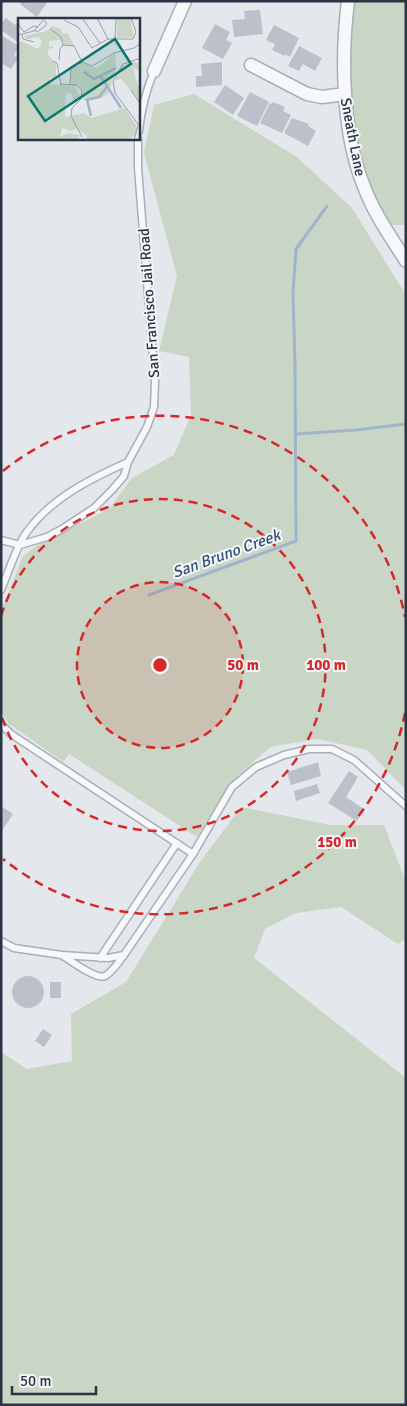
<svg xmlns="http://www.w3.org/2000/svg" width="407" height="1406" viewBox="0 0 407 1406" font-family="Signika,sans-serif">
<style>
.green{fill:#c9d6c5}
.lines{fill:none;stroke-linecap:round;stroke-linejoin:round}
.stream{stroke:#9fb4cc;stroke-width:3}
.building{fill:#bbc0ca}
.lane-casing{stroke:#a9aeb7;stroke-width:9}
.street-casing{stroke:#a9aeb7;stroke-width:15}
.lane{stroke:#f7f8fa;stroke-width:6}
.street{stroke:#f7f8fa;stroke-width:12}
.ring{fill:none;stroke:#d62828;stroke-width:2.5;stroke-dasharray:9 6}
.labels{text-anchor:middle;stroke-width:4;stroke-linejoin:round;paint-order:stroke}
.street-label{font-size:15px;fill:#2b3445;stroke:#f4f6f9}
.water-label{font-size:16px;font-style:italic;fill:#34527a;stroke:#f4f6f9}
.inset-river{fill:none;stroke:#9fb4cc;stroke-width:2.5}
.inset-road{fill:none;stroke:#9a9fa9;stroke-width:1}
.view{fill:#0f766e;fill-opacity:0.15;stroke:#0f766e;stroke-width:2.5}
.inset-edge{fill:none;stroke:#2b3445;stroke-width:2.5}
.centre{fill:#d62828;stroke:#f4f6f9;stroke-width:2.5}
.ring-label{font-size:15px;text-anchor:middle;font-weight:bold;fill:#d62828;stroke:#f4f6f9;stroke-width:4;stroke-linejoin:round;paint-order:stroke}
</style>
<rect width="100%" height="100%" fill="#e4e7ec"/>
<path class="green" d="M346 1H406V228L404 225H379L355 160 344 21Z
M194 94 297 157 352 208 406 295V790L367 750 318 739 270 747 231 782 197 837 69 754 63 762 8 723 1 711V611L23 556 38 545 109 509 132 478 174 455 191 415 189 357 159 351 177 276 144 153 154 105Z
M241 807 331 825H384L406 882V939L398 944 341 907 296 913 265 929 254 958 406 1078V1405H1V1052L27 1069 72 1061 71 1014 126 982 200 862Z"/>
<g class="lines">
<path class="stream" d="M296 434 356 430 406 424
M149 595 296 541 295 365 293 293 296 249 327 206"/>
</g>
<path class="building" d="M22 1H48L37 17 20 4Z
M260 10 263 34 234 37 232 20 245 19 244 11Z
M6 18 15 25 18 22 19 24V43L1 30V23Z
M215 24 230 32 226 40 232 43 223 59 202 48Z
M274 25 299 38 290 57 285 54V56L272 50 275 44 266 40Z
M1 35 19 46 14 55 18 58 11 69 1 63Z
M299 46 322 58 315 71 303 64 299 71 288 66Z
M222 62V85L196 87V76H202L201 64Z
M225 85 244 98 233 115 214 102Z
M250 92 269 102 257 126 237 116Z
M273 102 285 107 283 111 291 115 282 133 260 123 270 103 272 104Z
M292 118 309 124 308 126 316 131 308 146 284 133Z
M318 762 321 776 291 785 287 772Z
M349 771 358 777 346 797 364 809 357 821 328 803Z
M317 784 320 793 296 801 294 791Z
M1 806 13 814 1 832Z
M12 992a16 16 0 1 1 32 0a16 16 0 1 1-32 0Z
M50 982H61V998H50Z
M43 1029 52 1035 44 1047 35 1041Z"/>
<g class="lines">
<defs>
<path id="lane" d="M139 131C141 110 146 91 154 71
M1 540 20 545 47 537 62 529 94 508 113 489 124 476 128 462 147 427 154 407 155 382 138 168V139
M1 590C9 571 15 550 26 533 51 498 90 479 128 462
M1 724 11 734 193 854 232 787 256 767 284 755 309 749H332L354 760 406 806
M1 941 14 948 62 955 108 958 124 955 193 854
M63 956C72 961 96 980 105 976 113 972 119 961 124 955
M100 958 177 843"/>
<path id="street" d="M348 1C341 57 342 131 363 184 373 212 390 236 406 261
M251 65 307 94 322 97 345 94
M154 71 185 1"/>
</defs>
<use href="#lane" class="lane-casing"/>
<use href="#street" class="street-casing"/>
<use href="#lane" class="lane"/>
<use href="#street" class="street"/>
</g>
<circle cx="160" cy="665" r="83" fill="#d62828" fill-opacity=".12"/>
<g class="ring">
<circle cx="160" cy="665" r="83"/>
<path d="M1 616A166 166 0 1 1 1 714"/>
<path d="M405 713A250 250 0 0 1 3 859M3 471A250 250 0 0 1 405 617"/>
</g>
<g class="labels">
<g class="street-label">
<text transform="translate(353 137) rotate(79)" y="5">Sneath Lane</text>
<text transform="translate(149 303) rotate(-94)" y="5">San Francisco Jail Road</text>
</g>
<g class="water-label">
<text transform="translate(226 553) rotate(-20)" y="6">San Bruno Creek</text>
</g>
</g>
<g transform="translate(18 18)">
<rect width="122" height="122" fill="#e4e7ec"/>
<path d="M99 1H112L116 19 99 20ZM34 8 43 11 45 16 49 15 57 28 45 27 43 22 31 23V28L36 29 30 32V37L38 46V60H32V66L57 68 62 78 57 85 53 76 48 75 47 99 66 95 73 100 107 90 118 107 119 115 114 119 108 122H69L68 117 58 111 53 113 44 110 42 119 50 115 62 117 58 122H0V25L3 23 20 31 24 24 21 19 9 21 6 18 29 13ZM97 35 98 51 90 76 81 81 65 82 64 70 53 67V51L64 45 79 50ZM115 43 122 46V54L115 49 120 68 122 65V84L103 61 97 63 102 50Z" fill="#c9d6c5"/>
<path class="inset-river" d="M66 54 76 61 98 50M82 57 103 90M73 98 69 82 81 79 90 67"/>
<path class="inset-road" d="M64 0 82 25M79 0 90 21M46 2 60 9 74 30 90 21H115L118 14 113 0M0 6 6 14 16 8 20 9M33 11 43 19 45 27 56 28 64 44 74 48M17 12 19 14 26 9 29 5 26 3M0 17 16 13 27 0M4 17 5 21 16 24M97 21 98 0M41 42 42 31 45 27M35 43 39 45 43 67M74 48 96 35 116 30 123 25M42 66 58 67 64 72 63 81 54 90 53 98 64 119M52 66 53 49 65 44M113 72 123 87M116 122 120 106 97 75 95 63 105 46 123 40"/>
<path class="view" d="M97 21 113 46 27 103 10 78Z"/>
<rect width="122" height="122" class="inset-edge"/>
</g>
<circle cx="160" cy="665" r="8" class="centre"/>
<g class="ring-label">
<text x="243" y="670">50 m</text>
<text x="326" y="670">100 m</text>
<text x="337" y="847">150 m</text>
</g>
<rect width="407" height="1406" fill="none" stroke="#2b3445" stroke-width="5"/>
<path d="M12 1386v8h84v-8" fill="none" stroke="#2b3445" stroke-width="2.5"/>
<text x="20" y="1386" font-size="15" fill="#2b3445" stroke="#f4f6f9" stroke-width="4" paint-order="stroke">50 m</text>
</svg>
